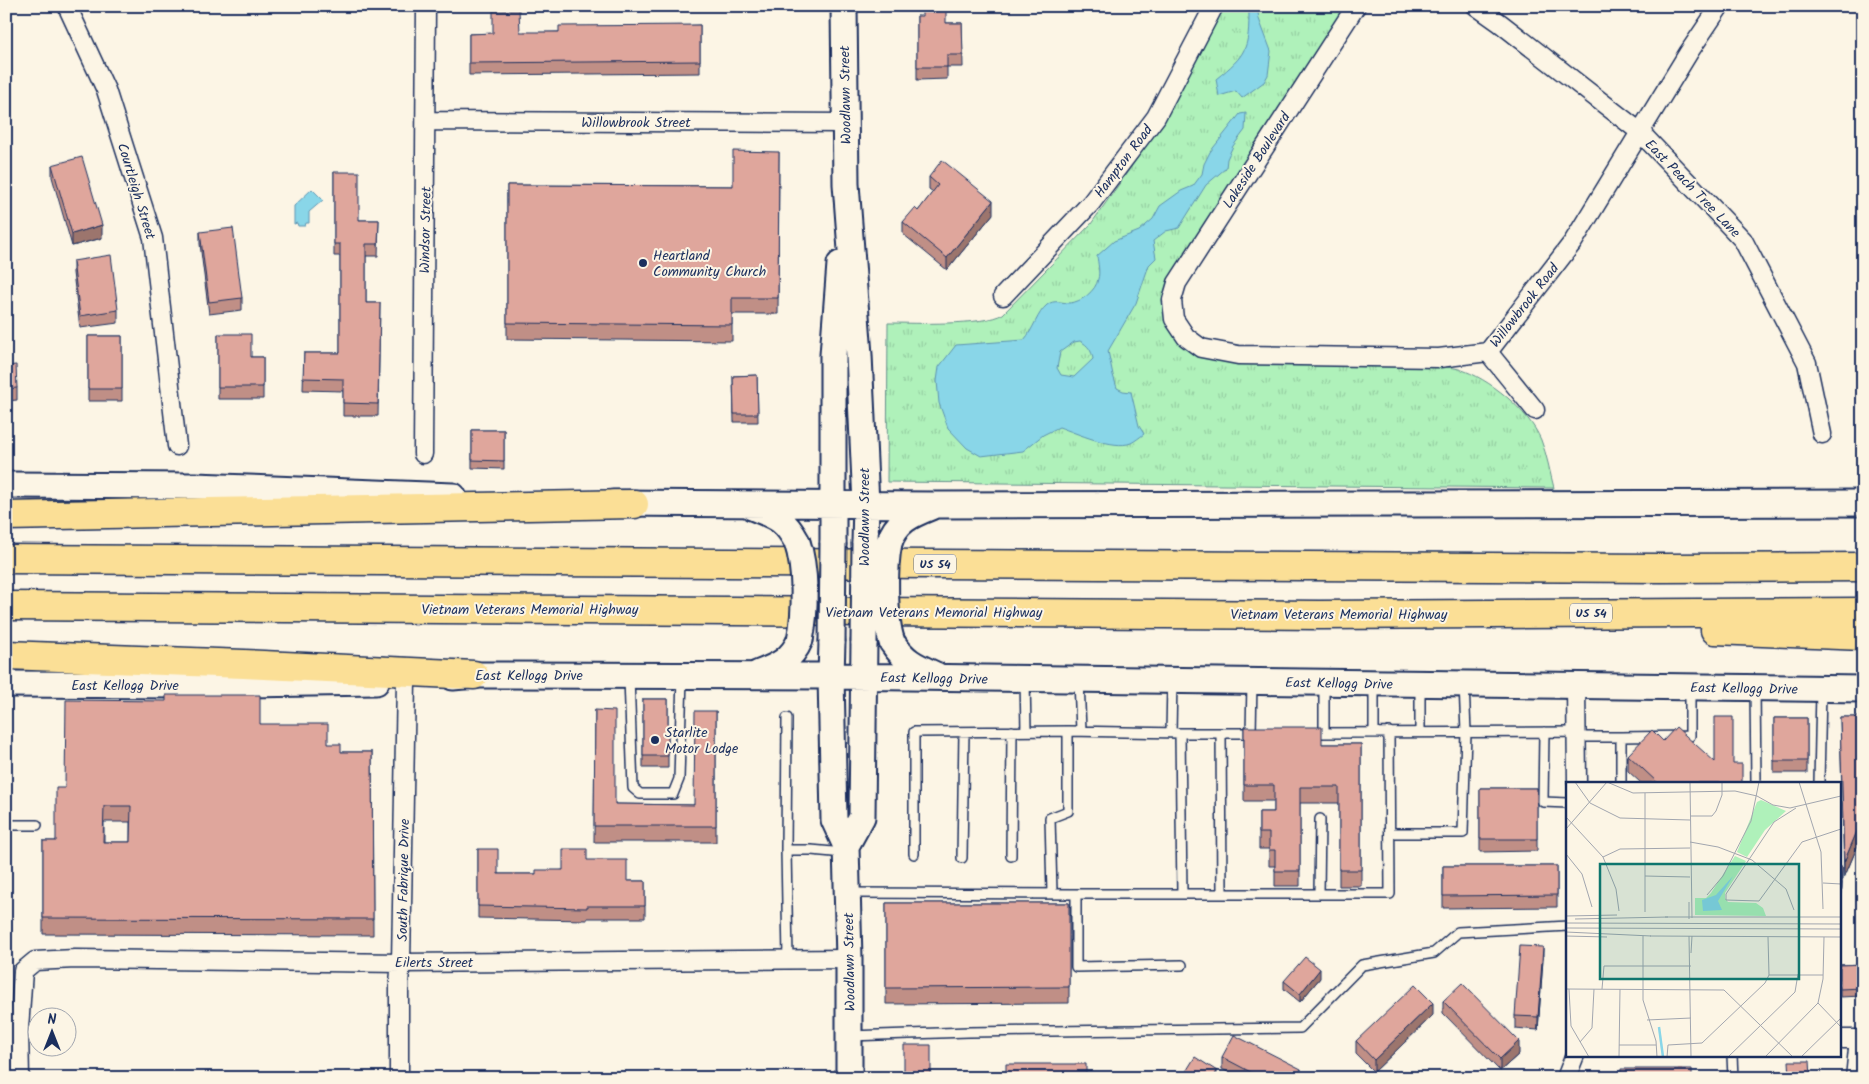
<svg xmlns="http://www.w3.org/2000/svg" width="1869" height="1084" viewBox="0 0 1869 1084" font-family="Kalam,sans-serif">
<style>
.grass{fill:url(#grass-tufts);stroke:#65908c}
.water{fill:#89d6e8;stroke:#5d93b1;fill-rule:evenodd}
.lines{fill:none;stroke-linecap:round;stroke-linejoin:round}
.lane-casing{stroke:#1b2f5e;stroke-width:12}
.street-casing{stroke:#1b2f5e;stroke-width:21}
.secondary-casing{stroke:#1b2f5e;stroke-width:29}
.highway-casing{stroke:#1b2f5e;stroke-width:31}
.lane{stroke:#fcf5e5;stroke-width:9}
.street{stroke:#fcf5e5;stroke-width:18}
.secondary{stroke:#fcf5e5;stroke-width:25}
.highway{stroke:#fbdf96;stroke-width:28}
.secondary-bridge-casing{stroke:#1b2f5e;stroke-width:29;stroke-linecap:butt}
.secondary-bridge{stroke:#fcf5e5;stroke-width:25}
.wall{fill:#c08f86;stroke:#1b2f5e;fill-rule:evenodd}
.shaded-wall{fill:#9c746d;stroke:#1b2f5e}
.building{fill:#dfa69c;stroke:#1b2f5e;fill-rule:evenodd}
.poi-dot{fill:#1b2f5e;stroke:#fcf5e5;stroke-width:2}
.labels{text-anchor:middle;stroke-width:4;stroke-linejoin:round;paint-order:stroke}
.shield{fill:#fcf5e5;stroke:#5e6a86;stroke-width:1}
.shield-label{font-size:12px;font-weight:bold;fill:#1b2f5e}
.street-label{font-size:14px;fill:#1b2f5e;stroke:#fcf5e5}
.poi-label{font-size:14px;fill:#1b2f5e;stroke:#fcf5e5;text-anchor:start}
.inset-river{fill:none;stroke:#89d6e8;stroke-width:2.5}
.inset-road{fill:none;stroke:#a2a6af;stroke-width:1}
.view{fill:#0f766e;fill-opacity:0.15;stroke:#0f766e;stroke-width:2.5}
.inset-edge{fill:none;stroke:#1b2f5e;stroke-width:2.5}
</style>
<defs>
<pattern id="grass-tufts" width="24" height="20" patternUnits="userSpaceOnUse" patternTransform="scale(1.25)"><rect width="24" height="20" fill="#aff1ba"/><path d="M3 7l-1-3M5 7V3M7 7l1-3M15 17l-1-3M17 17v-4M19 17l1-3" fill="none" stroke="#96cfa2"/></pattern>
</defs>
<rect width="100%" height="100%" fill="#fcf5e5"/>
<filter id="ink" filterUnits="userSpaceOnUse"><feTurbulence type="fractalNoise" baseFrequency=".02" numOctaves="2"/><feDisplacementMap in="SourceGraphic" scale="10" xChannelSelector="R" yChannelSelector="G"/><feConvolveMatrix kernelMatrix="1 2 1 2 8 2 1 2 1" color-interpolation-filters="sRGB"/></filter>
<g filter="url(#ink)">
<path class="grass" d="M1222 6H1345L1171 277 1182 344 1197 356 1242 361 1436 366C1443 367 1452 367 1459 369 1489 378 1529 411 1541 440 1547 455 1550 473 1554 488L887 482 888 323C914 323 983 326 1003 314L1091 224 1138 157 1186 78Z"/>
<path class="water" d="M1251 6H1257L1259 19 1271 51 1268 75 1264 82 1242 98 1236 91 1219 96 1216 79C1247 54 1249 49 1249 9Z
M1246 113 1245 130 1233 146 1227 159 1226 168 1206 185 1179 228 1166 231 1153 241 1156 258 1149 265 1136 303 1108 351 1113 375 1117 388 1123 391 1131 392 1139 426 1144 434C1140 437 1135 441 1131 443 1114 450 1076 433 1059 427L1043 435 1023 451 981 456 967 448 948 428 939 403 937 381 939 367 956 345 1024 340C1034 329 1037 313 1047 305 1054 299 1062 303 1070 303 1081 302 1096 291 1098 279 1100 273 1098 263 1097 256L1114 241 1139 231 1153 219 1160 206 1181 191 1193 186 1202 174 1204 164 1210 152 1240 114ZM1080 341C1088 345 1092 351 1093 359L1074 377 1061 375 1057 368 1060 352 1074 342Z
M312 189 323 200 309 212V223H306L305 226H298L297 223 294 224V206Z"/>
<g class="lines">
<defs>
<path id="lane" d="M629 678 633 788 640 794H673L679 779 682 677
M1025 679 1026 731
M1079 680 1081 731
M1324 683V733
M1374 683V732
M1755 688 1756 783
M787 718 786 850H811L844 853
M1068 731 1180 733 1182 894H1076
M1420 732V684
M1544 732 1543 802 1568 803
M1171 733 1172 681
M1180 733H1255
M1221 733 1222 894
M1251 733 1252 682
M1311 733 1577 732
M1577 737H1621V783
M1621 737 1690 736V688
M1819 783 1821 691
M6 825H37
M1390 833H1463L1466 732 1464 684
M786 850 788 959
M914 854V732L1068 731V811L1050 818 1052 893
M1011 856 1012 731
M962 858 964 732
M848 893 1076 894V967L1182 965
M1182 894H1390L1389 732
M1319 894 1320 819
M849 1036 969 1032 1300 1028 1362 965 1434 953 1458 932 1568 926
M1732 1055 1733 1078"/>
<path id="street" d="M67 6 106 90 153 238 177 446
M1356 6 1177 283 1172 300 1174 319 1186 337 1201 348 1238 355 1439 358 1488 352 1573 242 1689 52 1720 6
M1476 6 1500 23 1640 132 1743 240 1807 363 1822 434
M426 121 846 123
M1003 296 1091 203 1156 117 1214 6
M1488 352 1535 410
M423 454 426 6
M1576 685 1577 783
M1840 1039H1863
M20 1078 19 1029 23 971 35 961 75 959 401 963 849 959
M399 1078V982L401 963 406 681
M1566 1078 1575 1055
M1855 1078 1859 1039"/>
<path id="secondary" d="M844 6 846 184 859 355 866 504 865 543
M6 485 195 486 453 496
M613 503 936 505 1863 503
M752 507C776 517 784 518 797 542
M833 543V355L840 264
M889 543C896 521 911 515 931 507
M832 642 831 676 834 820 846 846 849 959V1078
M892 642C905 662 916 666 936 675
M757 674C777 666 791 661 800 640
M453 677 474 675 831 676 1863 689
M6 684 183 685 376 682
M846 846 862 817 864 642"/>
<path id="highway" d="M6 516 634 504
M6 559 1661 568 1863 567
M6 606 1319 615 1863 612
M1715 630 1863 636
M6 655 244 664 474 675"/>
</defs>
<use href="#lane" class="lane-casing"/>
<use href="#street" class="street-casing"/>
<use href="#secondary" class="secondary-casing"/>
<use href="#highway" class="highway-casing"/>
<use href="#lane" class="lane"/>
<use href="#street" class="street"/>
<use href="#secondary" class="secondary"/>
<use href="#highway" class="highway"/>
<defs>
<path id="secondary-bridge" d="M797 542C806 568 806 612 800 640
M889 543C884 566 884 620 892 642
M832 642 833 543
M864 642 865 543"/>
</defs>
<use href="#secondary-bridge" class="secondary-bridge-casing"/>
<use href="#secondary-bridge" class="secondary-bridge"/>
</g>
<path class="wall" d="M917 16 946 23H962L963 67H947V79L917 80Z
M700 25V73L469 75V34L559 32Z
M779 152 778 314H732V341L507 339V185L733 186Z
M52 165 102 238 72 246 52 177Z
M334 172 359 220H379L378 256H366V303H380L378 416H343V391L303 390 304 353H340V256H334Z
M929 177 993 214 947 270 903 234V222L918 211 933 192 929 189Z
M200 232 242 298V310L209 314 200 244Z
M73 261 118 310V323L80 328 73 273Z
M218 334 251 357H263V399H218Z
M88 336H122V401H88Z
M6 366 17 388V400L6 401Z
M757 375 758 422H734L733 376Z
M472 430H504V469L472 468Z
M643 699H668V768H643Z
M595 710 615 804 694 805 716 711V842H594Z
M1840 717H1863V833L1844 878Z
M1774 718H1807V773H1774Z
M260 724 328 744 341 752H372L373 935 43 934V841H56L65 788ZM104 822H130V842H104Z
M1244 727 1322 744H1361V886H1339V803H1300V886H1275V866H1269V849H1259V812H1274V801H1244Z
M1663 741 1715 762 1733 764 1742 783H1641L1628 771V755Z
M1480 788H1537V851L1480 852Z
M478 849 498 874H536L563 870 587 860 627 881H645V918H587V920L478 918Z
M1443 866H1557V907L1443 908Z
M1840 867 1842 883 1841 907H1840Z
M886 903H1069V1003L886 1004Z
M1543 959 1538 1030 1515 1028V1016Z
M1863 964V996L1840 997V965Z
M1320 978 1300 1002 1284 989V981Z
M1443 1001 1519 1054 1500 1071 1443 1013Z
M1433 1015 1374 1072 1356 1054V1041Z
M1222 1057 1301 1078H1239L1222 1069Z"/>
<path class="shaded-wall" d="M993 201V214L947 270V258Z
M102 225V238L72 246V234Z
M1863 817V833L1844 878V862Z
M1842 867V883L1841 907V891Z
M1543 947V959L1538 1030V1017Z
M1320 969V978L1300 1002V994Z
M1433 1003V1015L1374 1072V1060Z
M1519 1041V1054L1500 1071V1059Z
M1301 1069V1078H1296Z
M1217 1071V1078H1213Z"/>
<path class="building" d="M922 6H946V23H962L963 55H947V67H917V16H922Z
M519 10 520 32H559V26L700 25V61L469 63V34L493 33V11Z
M733 151 779 152 778 298H732V325L507 323V185L733 186Z
M82 157 102 225 72 234 52 165Z
M942 160 993 201 947 258 903 222 915 208 918 211 938 185 929 177Z
M334 172H359V220H379L378 244H366V303H380L378 404 343 403V379L303 378 304 353H340V244H334Z
M233 228 242 298 209 302 200 232Z
M111 255 118 310 80 316 73 261Z
M218 334H251V357H263V387H218Z
M88 336H122V389H88Z
M16 365 17 388 6 389V366Z
M757 375 758 414H734L733 376Z
M472 430H504V461L472 460Z
M166 695H260V724H328V744H341V752H372L373 919 43 918V841H56V788H65L66 700 166 701ZM104 806H131L130 842H103Z
M643 699H668V756H643Z
M595 710 615 711V804L694 805 695 711H716V826H594Z
M1715 717H1733V764H1742V783H1658L1628 755 1652 730 1663 741 1676 727 1715 762Z
M1840 717H1863V817L1844 862Z
M1774 718H1807V761H1774Z
M1244 727H1322V744H1361V870H1339V787H1300V871H1275V850H1269V833H1259V812H1274V785H1244Z
M1480 788H1537V839H1480Z
M478 849H498V874H536V870H563V849H587V860H627V881H645V906H587V908L478 906Z
M1443 866H1557V895L1443 896Z
M1840 867H1842L1841 891H1840Z
M886 903H1069V987L886 988Z
M1520 946 1543 947 1538 1017 1515 1016Z
M1305 957 1320 969 1300 994 1284 981Z
M1863 964V988L1840 989V965Z
M1462 983 1519 1041 1500 1059 1443 1001Z
M1415 985 1433 1003 1374 1060 1356 1041Z
M1234 1035 1301 1069 1296 1078H1262L1222 1057Z
M904 1045H931V1078H904Z
M1195 1057 1217 1071 1213 1078H1182Z
M1789 1061H1810L1811 1078H1790Z
M1006 1064H1086V1078H1006Z
M1621 1069H1692V1078H1621Z
M1373 1070 1380 1078H1365Z"/>
</g>
<g class="poi-dot">
<circle cx="643" cy="263" r="5"/>
<circle cx="655" cy="740" r="5"/>
</g>
<g class="labels">
<g class="shield">
<rect x="914" y="554.5" width="42" height="19" rx="4"/>
<rect x="1570" y="603.5" width="42" height="19" rx="4"/>
</g>
<g class="shield-label">
<text x="935" y="568">US 54</text>
<text x="1591" y="617">US 54</text>
</g>
<g class="street-label">
<text transform="translate(845 95) rotate(-91)" y="5">Woodlawn Street</text>
<text x="636" y="127">Willowbrook Street</text>
<text transform="translate(1256 160) rotate(-57)" y="5">Lakeside Boulevard</text>
<text transform="translate(1123 161) rotate(-53)" y="5">Hampton Road</text>
<text transform="translate(1693 188) rotate(46)" y="5">East Peach Tree Lane</text>
<text transform="translate(137 191) rotate(73)" y="5">Courtleigh Street</text>
<text transform="translate(425 230) rotate(-89)" y="5">Windsor Street</text>
<text transform="translate(1524 305) rotate(-52)" y="5">Willowbrook Road</text>
<text transform="translate(864 517) rotate(-90)" y="5">Woodlawn Street</text>
<text x="530" y="614">Vietnam Veterans Memorial Highway</text>
<text x="934" y="617">Vietnam Veterans Memorial Highway</text>
<text x="1339" y="619">Vietnam Veterans Memorial Highway</text>
<text x="529" y="680">East Kellogg Drive</text>
<text transform="translate(934 678) rotate(1)" y="5">East Kellogg Drive</text>
<text transform="translate(1339 683) rotate(1)" y="5">East Kellogg Drive</text>
<text x="125" y="690">East Kellogg Drive</text>
<text transform="translate(1744 688) rotate(1)" y="5">East Kellogg Drive</text>
<text transform="translate(403 880) rotate(-89)" y="5">South Fabrique Drive</text>
<text x="434" y="967">Eilerts Street</text>
<text transform="translate(849 962) rotate(-91)" y="5">Woodlawn Street</text>
</g>
<g class="poi-label">
<text x="653" y="260">Heartland<tspan x="653" dy="16">Community Church</tspan></text>
<text x="665" y="737">Starlite<tspan x="665" dy="16">Motor Lodge</tspan></text>
</g>
</g>
<g transform="translate(1566 782)">
<rect width="275" height="275" fill="#fcf5e5"/>
<path d="M195 18 220 29 199 48 181 75 171 70 191 20ZM169 74 180 79 159 111V116L162 120 190 121 197 126 200 134 129 133V116H140L145 111Z" fill="#aff1ba"/>
<path d="M167 94 152 119 156 128 137 129 136 118 150 113Z" fill="#89d6e8"/>
<path class="inset-river" d="M93 245 97 275"/>
<path class="inset-road" d="M9 0 24 21 54 36 124 38M41 0 67 11 169 9 191 14 207 23 224 26 275 14M124 0 126 136M233 0 255 70 257 127M230 26 208 40 160 112V118L193 119 236 60 275 47M124 34H146L150 29 156 13V0M0 35 37 75 50 107 53 129M0 47 41 0M124 60 152 65 186 78 220 107 228 128M0 72 16 92 26 125M37 75 54 67 124 66M79 94 124 95M257 101 275 102M141 113 157 94 185 39 193 0M123 120V137M79 130V11M0 134 51 133M99 135H275M9 137 102 135M0 141 275 142M0 146 275 147M0 150 85 154M0 154 41 155M77 154V218L90 259 91 275M84 154 275 155M123 154 125 275M125 171 126 154M203 193H257M0 207 158 208 227 275M3 207 5 244 23 275M36 207 38 184H125M252 221 275 245M81 238 125 236M14 260 26 246 28 207M53 263H90M53 275 54 207M101 275 102 263 136 261 199 201 203 193 202 155M162 275 229 210 232 192M199 275 252 221 257 197 258 155M235 275 275 236"/>
<path class="view" d="M34 82H233V197H34Z"/>
<rect width="275" height="275" class="inset-edge"/>
</g>
<rect width="1869" height="1084" fill="none" stroke="#fcf5e5" stroke-width="25"/>
<rect x="12" y="12" width="1844" height="1059" fill="none" stroke="#1b2f5e" stroke-width="2" filter="url(#ink)"/>
<g transform="translate(52 1032)"><circle r="24" fill="#fcf5e5" stroke="#a2a6af"/>
<path d="M0-4L9 19L0 12L-9 19Z" fill="#1b2f5e"/>
<text y="-8" font-size="14" font-weight="bold" text-anchor="middle" fill="#1b2f5e">N</text>
</g>
</svg>
